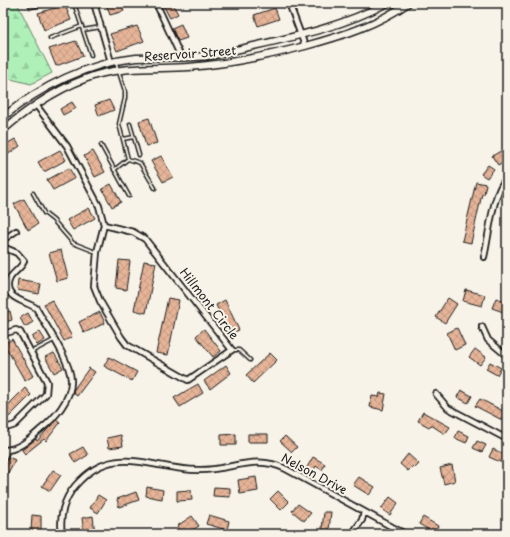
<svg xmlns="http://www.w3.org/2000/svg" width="510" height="537" viewBox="0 0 510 537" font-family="'Playpen Sans',sans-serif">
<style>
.forest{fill:url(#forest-firs);stroke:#66866a}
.building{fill:url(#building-cross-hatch);stroke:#1c1c1c}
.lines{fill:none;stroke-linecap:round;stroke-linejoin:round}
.lane-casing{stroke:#1c1c1c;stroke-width:5}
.street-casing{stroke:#1c1c1c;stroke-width:8}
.secondary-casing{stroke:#1c1c1c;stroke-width:9}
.lane{stroke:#f7f3e8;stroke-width:2}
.street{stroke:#f7f3e8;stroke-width:4.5}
.secondary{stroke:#f7f3e8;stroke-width:6}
.labels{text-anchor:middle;stroke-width:4;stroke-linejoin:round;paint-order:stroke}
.street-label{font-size:12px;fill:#1c1c1c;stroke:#f7f3e8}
</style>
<defs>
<pattern id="forest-firs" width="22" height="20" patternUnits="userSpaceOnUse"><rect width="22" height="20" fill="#aff0b9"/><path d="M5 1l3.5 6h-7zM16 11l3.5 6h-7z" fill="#96cd9e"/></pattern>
<pattern id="building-cross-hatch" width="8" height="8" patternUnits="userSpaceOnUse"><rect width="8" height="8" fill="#e6b498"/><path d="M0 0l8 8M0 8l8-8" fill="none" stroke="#c59a82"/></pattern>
</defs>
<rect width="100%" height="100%" fill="#f7f3e8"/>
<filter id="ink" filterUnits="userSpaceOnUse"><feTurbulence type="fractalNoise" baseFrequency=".025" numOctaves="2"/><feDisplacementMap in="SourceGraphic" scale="8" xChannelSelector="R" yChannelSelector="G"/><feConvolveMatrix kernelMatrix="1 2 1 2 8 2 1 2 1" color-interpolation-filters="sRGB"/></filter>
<g filter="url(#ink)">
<path class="forest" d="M3 3H17L52 73 31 84 3 77Z"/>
<path class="building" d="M106 3H121L124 11 110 15Z
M162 3H172L178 14 170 18Z
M65 5 71 20 44 30 38 13Z
M275 8 279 19 258 26 254 15Z
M181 24 187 38 178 41 172 28Z
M137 26 144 41 117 51 110 34Z
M76 41 83 56 56 66 49 49Z
M109 100 114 110 99 116 95 105Z
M72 102 76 108 63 115 60 109Z
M149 118 157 143 146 146 139 121Z
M15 139 20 146 7 155 3 146Z
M60 150 66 160 44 172 38 162Z
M93 151 105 172 95 177 84 156Z
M501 151 507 160 498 165 492 156Z
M161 156 173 177 163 182 151 161Z
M488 165 494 169 487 178 481 174Z
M69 168 75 178 53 190 47 180Z
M476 182 486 184 484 194H482L471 243 462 241Z
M111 184 121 202 112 207 102 189Z
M24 199 38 224 28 230 14 204Z
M89 208 95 218 73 230 67 220Z
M61 250 68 278 57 281 49 253Z
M119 260 130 261 126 290 116 288Z
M144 261 156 263 146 313 134 310Z
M18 280 41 284 39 294 17 290Z
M466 290 485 295 482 306 463 301Z
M168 298 179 300 168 355 156 353Z
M448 298 457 304 445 323 436 317Z
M496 298 507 302 506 313 492 308Z
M52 300 72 337 64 341 44 304Z
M225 300 239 330 229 334 216 305Z
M10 311 12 320 3 323V312Z
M100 312 105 323 84 333 79 322Z
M28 313 33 322 25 327 20 318Z
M457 328 465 345 455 350 447 333Z
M204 329 221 351 213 357 196 336Z
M40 332 45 340 37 345 32 337Z
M12 339 33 376 25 381 4 344Z
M475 349 486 357 480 365 469 357Z
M54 353 63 368 54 373 45 357Z
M270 353 277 360 253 383 246 375Z
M109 357 137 372 132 381 104 366Z
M490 362 501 368 497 375 486 369Z
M226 365 231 373 210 389 204 381Z
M89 368 95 372 77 396 73 393 74 389Z
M198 384 203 393 180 407 174 398Z
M25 388 31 395 9 417 3 410Z
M461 390 472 396 468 403 457 397Z
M380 393 386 394 383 410 370 407 372 396 379 397Z
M480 399 507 413 504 421 475 406Z
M423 412 450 427 445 434 431 425 429 427 418 421Z
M56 420 60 423 46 441 44 439 25 454 22 450 36 439 37 441Z
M458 431 469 436 466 443 455 438Z
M236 434V445H221V435Z
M248 434H268V442H248Z
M121 435 123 446 109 448 107 438Z
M285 436 297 447 292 452 280 441Z
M477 441 486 445 482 452 473 448Z
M83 447 88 455 75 463 70 454Z
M493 449 507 456V465L489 457Z
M408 454 419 464 415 468 413 466 408 471 400 464Z
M9 457 15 460 3 482V469Z
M313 457 325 464 322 470 316 466 312 473 306 469Z
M452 465 455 481 444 484 440 468Z
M53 470 61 475 50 491 42 486Z
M256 477 258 491 240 494 238 480Z
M359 477 375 487 369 495 353 485Z
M147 487 163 490 162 499 146 496Z
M214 487 230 488V497L213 496Z
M191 490 192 500 177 501V491Z
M278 491 289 502 281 510 270 499Z
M136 492 139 500 119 507 117 499Z
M98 495 106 500 98 513 90 508Z
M390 497 398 503 390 515 381 509Z
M298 504 311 513 304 521 292 511Z
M324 512H331L329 530 322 529Z
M32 515 41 516V532L31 531Z
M209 515 229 521 227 530 206 524Z
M93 516 95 534H84L82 518Z
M192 516 199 526 186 534H182L177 526Z
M423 517 438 526 434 533 419 524Z"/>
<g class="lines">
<defs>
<path id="lane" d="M29 3 31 7 49 3
M74 3 91 55
M83 30 101 27
M50 38 82 26
M130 124 139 155
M123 139 134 137
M101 145 129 196
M128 159 140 163 155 188
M114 170 128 159 119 124 125 98V91L116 63
M33 193 44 213 53 220 73 243 96 252
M233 350H239L250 360
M31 352 54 340"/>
<path id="street" d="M94 3 111 62
M156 3 181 57
M289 3 305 46
M36 105 67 146 99 206 104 225 97 252 94 286 100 301 121 337 127 345 188 380 232 350 145 239 133 232 104 225
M3 240 16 231
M3 247 17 253 24 261C21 269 14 271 10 278 0 298 26 301 36 308 46 326 70 360 71 380 72 399 54 419 40 430 30 439 17 451 3 450
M484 257C489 237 492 192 507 178
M482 327 488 340 507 356
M3 334 16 330 20 332 47 382 46 394 15 425 3 429
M436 394 448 408 507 439
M3 459 7 450
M62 534C59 517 64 499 75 486 114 440 153 471 200 470 232 470 255 454 286 469L405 534
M352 534 362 520 364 512"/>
<path id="secondary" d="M3 117C41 86 88 63 136 58 164 56 192 60 219 54 276 40 335 31 387 3
M3 130C30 107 61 86 96 75 126 66 158 69 189 67 229 64 267 56 305 46 342 36 377 25 408 3"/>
</defs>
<use href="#lane" class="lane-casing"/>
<use href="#street" class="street-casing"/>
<use href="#secondary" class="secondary-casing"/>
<use href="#lane" class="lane"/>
<use href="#street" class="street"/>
<use href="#secondary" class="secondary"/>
</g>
</g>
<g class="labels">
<g class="street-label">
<text transform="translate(190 54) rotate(-4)" y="4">Reservoir Street</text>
<text transform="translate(209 304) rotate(52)" y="4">Hillmont Circle</text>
<text transform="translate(314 474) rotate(28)" y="4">Nelson Drive</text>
</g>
</g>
<rect width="510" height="537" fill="none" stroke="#f7f3e8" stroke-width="16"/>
<rect x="8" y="8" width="494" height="521" fill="none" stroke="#1c1c1c" stroke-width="1.5" filter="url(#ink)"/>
</svg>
